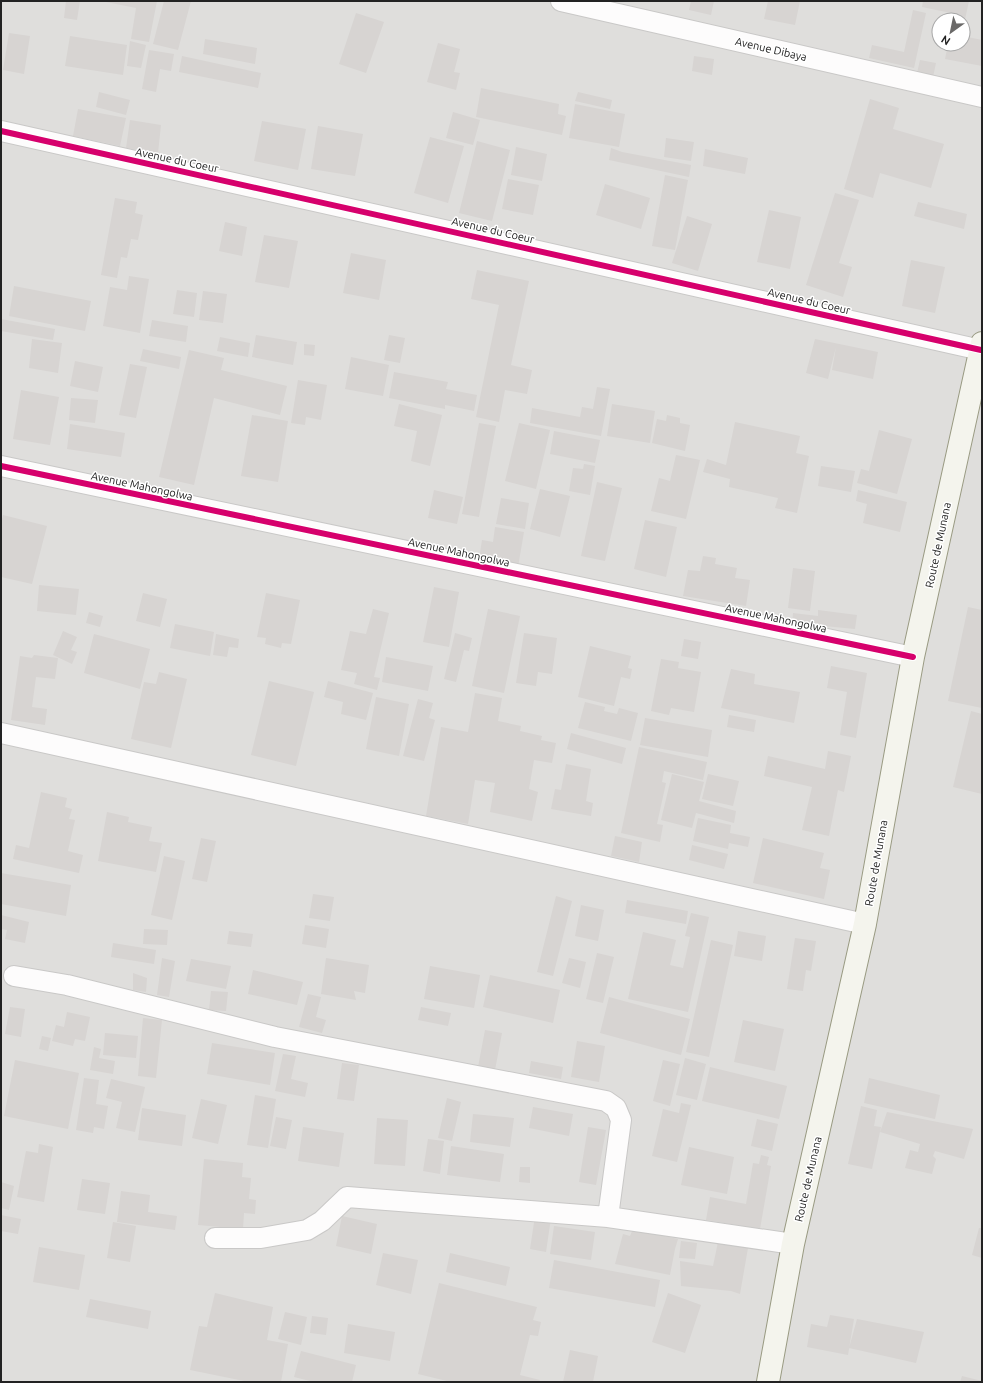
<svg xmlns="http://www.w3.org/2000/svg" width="983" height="1383" viewBox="0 0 983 1383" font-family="Ubuntu,sans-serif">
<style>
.residential{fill:#dfdedc;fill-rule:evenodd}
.building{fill:#d7d4d2}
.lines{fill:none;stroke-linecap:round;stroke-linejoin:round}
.minor-casing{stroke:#c9c8c7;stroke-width:22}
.secondary-casing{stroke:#999a82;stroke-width:24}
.minor{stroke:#fdfcfc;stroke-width:20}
.secondary{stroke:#f4f4ed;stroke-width:22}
.cycleway-casing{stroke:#fff;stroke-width:8}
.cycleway{stroke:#d6006c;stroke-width:6}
.labels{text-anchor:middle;stroke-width:3;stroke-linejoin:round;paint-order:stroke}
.street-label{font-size:11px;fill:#222;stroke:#fff}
</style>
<rect width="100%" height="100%" fill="#f0eeeb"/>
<path class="residential" d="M1 1H982V1382H1ZM939 20H963V44H939Z"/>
<path class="building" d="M66 1H80L77 20 64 18Z
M101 1H157L149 42 131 39 136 8Z
M164 1H191L178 50 153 44Z
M691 1H714L711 15 689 10Z
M768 1H800L795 25 764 19Z
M923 1H969L964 24 963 20H950L951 13 922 7Z
M913 10 926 13 914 68 869 58 872 45 904 52Z
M356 13 384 22 366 73 339 64Z
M9 33 30 36 24 74 3 70Z
M70 36 127 45 123 75 65 66Z
M963 36 982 40V66L945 59 948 44H963Z
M205 39 257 48 255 64 203 54Z
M130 41 146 45 141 68 127 66Z
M438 43 460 49 454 72 460 73 456 90 427 82Z
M149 50 174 54 171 71 160 69 156 92 142 89Z
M182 56 261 73 258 88 179 72Z
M694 56 714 59 712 75 692 71Z
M920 60 936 63 933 77 917 73Z
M481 88 559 104 558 114 566 116 562 135 476 117Z
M99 92 130 100 126 115 96 107Z
M578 92 612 100 610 109 575 101Z
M870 99 899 108 893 129 944 144 931 188 880 173 873 198 844 189Z
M575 104 625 114 619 147 569 138Z
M78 109 126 118 120 146 73 136Z
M453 112 480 120 473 145 446 138Z
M130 120 161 125 158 153 126 148Z
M262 121 306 129 298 170 254 161Z
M318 126 363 134 355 176 311 169Z
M430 137 464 146 448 203 414 193Z
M666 138 694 142 691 161 664 157Z
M477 141 510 150 492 221 459 213Z
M516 147 547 154 542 181 511 175Z
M611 148 622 152 691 165 689 177 609 160Z
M705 149 748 158 745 174 703 166Z
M665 175 688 180 675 250 652 246Z
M508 179 539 185 533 215 502 209Z
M605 184 650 198 641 229 596 215Z
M835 193 859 200 839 263 852 267 843 297 806 285Z
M115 198 137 202 135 213 143 215 138 240 131 239 127 258 121 257 117 278 101 275Z
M918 202 967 214 964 229 914 216Z
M769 210 801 217 790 269 757 262Z
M687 216 712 224 698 271 672 263Z
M225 222 247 227 242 256 219 251Z
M264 235 298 241 289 288 255 282Z
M351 253 386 260 379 300 343 293Z
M911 260 945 267 935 313 902 306Z
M477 270 529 281 511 365 532 370 527 394 505 390 499 422 476 417 499 305 471 299Z
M129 276 149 279 140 333 103 326 110 287 127 290Z
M14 286 91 301 85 331 9 316Z
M177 290 197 293 194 317 173 314Z
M203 291 227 294 223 323 199 320Z
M1 319 55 329 53 340 1 331Z
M152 320 188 326 186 342 149 336Z
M256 335 297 342 293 365 252 357Z
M389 335 405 338 400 363 384 360Z
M220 337 250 343 248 357 217 351Z
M32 339 62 343 58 373 29 368Z
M815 339 878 352 873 379 832 370 836 347 828 379 806 373Z
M304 344 315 345 314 356 304 355Z
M143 349 181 357 179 369 140 361Z
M189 350 224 358 221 370 287 386 280 415 214 398 194 485 159 477Z
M351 357 389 365 383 396 345 389Z
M75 361 103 367 98 392 70 386Z
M130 364 147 367 136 418 119 415Z
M394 372 448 382 446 389 477 395 474 411 445 405V409L389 398Z
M298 380 327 385 321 420 306 417 305 425 291 423Z
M597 387 610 389 601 436 530 423 532 408 580 417 582 407 593 409Z
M21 390 59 397 50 445 13 439Z
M71 398 98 400 95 423 69 420Z
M399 404 442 415 430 466 411 461 417 431 394 426Z
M612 404 655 411 650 443 607 436Z
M252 415 288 421 278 482 241 476Z
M667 415 680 418V423L690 425 685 451 652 443 657 419 666 421Z
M735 422 800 436 796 453 809 456 797 513 775 508 778 498 729 487 730 479 703 472 707 459 726 465Z
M479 423 496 426 479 517 462 514Z
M519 423 550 430 536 489 505 481Z
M70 424 125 433 121 457 67 449Z
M879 430 912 439 897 494 857 483 861 469 869 471Z
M554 431 600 440 595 463 550 454Z
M676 455 700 460 686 519 651 511 659 478 670 481Z
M584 464 595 466 590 495 569 491 573 468 583 469Z
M821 466 855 471 851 492 818 486Z
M597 482 622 488 605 561 581 556Z
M540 489 570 496 560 537 530 529Z
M434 490 463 497 457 524 428 518Z
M858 490 907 502 900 532 863 523 867 504 856 501Z
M501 498 529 503 525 529 496 524Z
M3 515 47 526 32 584 1 577V523Z
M645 520 677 527 666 577 634 569Z
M495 527 524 532 518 567 479 559 482 540 493 542Z
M703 556 716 558 715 564 737 568 735 578 750 580 746 606 683 596 688 570 700 571Z
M793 568 815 571 810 611 788 608Z
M39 585 79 589 76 615 37 611Z
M434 587 459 592 449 647 423 642Z
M143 593 167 599 160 627 136 621Z
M266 593 300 600 291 644 282 643 281 648 265 644 266 638 257 637Z
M968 607 982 610V708L948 701Z
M373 609 389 613 374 677 380 678 377 690 354 684 357 673 341 670 350 631 366 634Z
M488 609 520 616 504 693 472 686Z
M818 610 857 615 855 629 824 626V629L792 626 793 613 818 616Z
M89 612 103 616 100 627 86 623Z
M175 624 214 632 210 656 170 648Z
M63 631 77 637 71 650 77 652 72 664 53 655Z
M455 633 472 638 469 651 464 650 456 682 444 679Z
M524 633 557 638 552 674 538 672 536 686 516 683Z
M94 634 150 649 140 689 84 673Z
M216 634 239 639 238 648 229 647 227 657 213 655Z
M684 639 701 642 698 659 681 656Z
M590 646 631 656 628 668 632 669 630 679 621 677 614 706 578 697Z
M34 655 58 658 55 679 36 677 32 707 47 709 45 725 11 720 20 656 32 658Z
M386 657 433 666 428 691 382 682Z
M661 659 679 662 678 668 701 672 694 712 671 708 669 715 651 711Z
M831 666 867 673 856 738 840 735 847 692 827 688Z
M731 669 755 674 754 684 800 692 794 723 721 708Z
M159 672 187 679 171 748 131 739 144 682 156 684Z
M269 681 314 692 296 766 251 755Z
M328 681 373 693 366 720 341 714 343 702 324 697Z
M475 693 502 698 498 721 521 726 520 731 542 736 541 740 556 743 552 763 534 760 529 789 538 792 532 821 490 812 495 783 475 780 468 824 426 816 441 727 468 732Z
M376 697 409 704 399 756 366 749Z
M418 699 433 703 429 718 435 720 424 761 403 756Z
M585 702 605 707 604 711 617 714 619 708 638 713 631 741 578 728Z
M971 711 982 714V794L953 787Z
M729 715 756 720 754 732 727 727Z
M645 718 712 730 708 757 640 745Z
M571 733 626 748 622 764 567 749Z
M639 747 707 762 703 780 664 771 662 782 666 783 657 824 663 825 660 842 621 833Z
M828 751 851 756 844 792 838 790 829 836 802 830 812 787 764 776 768 756 825 769Z
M566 764 591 769 586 801 593 803 591 816 551 809 555 789 561 790Z
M672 774 704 782 699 801 736 811 734 823 696 813 692 828 661 820Z
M708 774 739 781 733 806 702 799Z
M41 792 67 798 65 807 72 809 69 819 75 820 68 851 83 855 79 873 13 859 16 845 29 848Z
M107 812 129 817 128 822 152 827 149 841 162 843 156 872 98 861Z
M698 818 731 825 730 833 750 837 748 847 729 843 728 849 693 841Z
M615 836 642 842 639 862 611 856Z
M201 838 216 841 207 882 192 879Z
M763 838 824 853 820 868 830 870 824 899 753 883Z
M692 845 728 854 724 869 689 860Z
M164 856 185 861 172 920 151 915Z
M1 873 71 885 66 916 1 904Z
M313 894 334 897 330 921 309 918Z
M556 896 572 901 553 976 537 972Z
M627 900 688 911 686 924 625 913Z
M581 905 604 910 598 941 575 936Z
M691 913 709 917 688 1012 628 999 643 932 676 940 670 965 683 968 690 937 685 936Z
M1 915 29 922 25 943 5 939 7 930 1 929Z
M305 925 329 929 326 948 302 944Z
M144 929 168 930 167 945 143 944Z
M229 931 253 934 251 947 227 944Z
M738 931 766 936 762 961 734 956Z
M795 938 816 941 811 971 806 970 803 991 787 989Z
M711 940 733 945 709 1057 686 1052Z
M113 943 156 950 154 964 111 957Z
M597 953 614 957 603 1003 586 999Z
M162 958 175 961 169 997 157 995Z
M326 958 369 965 365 993 354 991 356 1000 321 994Z
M569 958 586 962 580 988 562 983Z
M191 959 231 966 226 989 186 981Z
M430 966 480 975 474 1008 424 999Z
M253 970 303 982 297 1005 248 994Z
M133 973 147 978 146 992 133 990Z
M490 975 560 990 553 1023 483 1007Z
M211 991 228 992 226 1011 209 1010Z
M308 994 321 997 316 1017 326 1020 322 1033 299 1027Z
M609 997 690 1019 681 1055 600 1033Z
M10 1007 25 1009 21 1037 5 1034Z
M421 1007 451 1013 448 1026 418 1020Z
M67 1012 90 1017 85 1041 75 1039 73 1046 52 1041 56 1025 64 1027Z
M143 1018 162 1020 156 1078 138 1076Z
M743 1020 784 1029 775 1071 734 1062Z
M485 1030 502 1033 495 1070 478 1067Z
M105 1033 138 1036 136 1058 103 1055Z
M42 1036 51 1038 48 1051 39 1049Z
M577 1041 605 1046 599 1082 571 1077Z
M212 1043 275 1053 270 1085 207 1074Z
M94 1047 101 1049 99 1058 115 1061 113 1074 90 1070Z
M283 1054 296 1056 291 1079 308 1083 305 1097 275 1091Z
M685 1058 706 1064 697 1100 676 1095Z
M15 1060 79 1073 68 1129 4 1116Z
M663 1060 680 1064 670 1106 653 1101Z
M531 1061 563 1067 561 1079 529 1073Z
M342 1063 359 1065 354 1101 337 1099Z
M710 1067 787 1086 779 1119 702 1101Z
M84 1078 99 1080 96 1104 108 1106 104 1129 94 1127 93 1133 76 1130Z
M869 1078 940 1095 935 1119 864 1103Z
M111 1079 145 1087 135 1132 116 1128 122 1102 106 1098Z
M255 1095 276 1099 268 1148 247 1145Z
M447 1098 461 1102 452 1141 438 1138Z
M201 1099 227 1105 218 1144 192 1138Z
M681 1103 691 1105 677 1162 652 1156 663 1109 679 1113Z
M861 1106 877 1110 874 1126 881 1127 872 1169 848 1164Z
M533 1107 573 1114 569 1136 529 1128Z
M142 1108 186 1115 182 1146 138 1140Z
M887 1112 973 1129 964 1159 935 1151 933 1156 936 1159 932 1174 905 1168 910 1150 918 1152 920 1144 880 1132Z
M473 1114 514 1118 510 1147 470 1142Z
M276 1117 292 1120 286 1149 270 1146Z
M377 1118 408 1120 405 1166 374 1164Z
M757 1119 778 1124 772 1151 751 1146Z
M303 1127 344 1133 339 1167 298 1161Z
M588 1127 606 1130 596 1185 579 1182Z
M428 1139 444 1141 440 1174 423 1171Z
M39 1144 53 1147 44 1202 17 1197 26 1151 38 1153Z
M451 1146 504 1154 500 1182 447 1175Z
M689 1147 734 1157 727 1194 681 1185Z
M761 1155 769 1157 767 1165 771 1166 760 1229 706 1220 710 1197 746 1204 753 1163 759 1164Z
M204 1159 243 1163 242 1177 251 1178 249 1199 256 1200 255 1214 244 1213 243 1229 198 1225Z
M520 1167H530V1183L519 1182Z
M82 1179 110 1183 105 1214 77 1210Z
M1 1182 14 1186 9 1210 1 1208Z
M121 1191 150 1195 148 1212 177 1216 175 1230 117 1222Z
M1 1215 21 1219 18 1234 1 1231Z
M342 1216 377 1224 371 1254 336 1246Z
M535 1216 551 1218 546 1252 530 1249Z
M113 1222 136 1226 130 1262 107 1258Z
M554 1226 595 1232 591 1260 550 1254Z
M979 1228H982V1258L972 1255Z
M633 1229 678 1239 675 1249 670 1275 615 1264 623 1234 630 1236Z
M681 1241 697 1243 695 1259 679 1258Z
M718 1242 748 1248 740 1294 731 1291 681 1286 680 1261 713 1266Z
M39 1247 85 1255 79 1290 33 1282Z
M383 1253 418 1260 411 1294 376 1285Z
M450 1253 510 1267 506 1286 446 1272Z
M554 1260 660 1280 655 1307 549 1288Z
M439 1283 537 1307 533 1320 541 1322 538 1336 530 1335 520 1375 540 1380 539 1382H451L418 1374Z
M215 1293 273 1307 267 1340 288 1344 281 1382H249L190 1370 199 1326 207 1327Z
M668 1293 701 1305 685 1353 652 1342Z
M90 1299 151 1311 148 1329 86 1317Z
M285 1312 307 1317 301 1345 278 1339Z
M830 1315 854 1319 848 1355 807 1347 811 1324 827 1327Z
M312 1316 328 1318 326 1335 310 1333Z
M857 1319 924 1332 916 1363 849 1348Z
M348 1324 395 1332 390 1361 344 1353Z
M570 1350 598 1356 593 1382H563Z
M301 1351 356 1365 352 1382H314L294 1377Z
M962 1376 982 1381V1382H960Z"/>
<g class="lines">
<defs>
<path id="minor" d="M561 1 982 97
M1 131 981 350
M1 466 913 657
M1 733 865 924
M14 976 67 985 275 1037 606 1101 616 1108 621 1120 608 1217
M215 1238H261L307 1230 322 1221 347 1197 608 1217 793 1244"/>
<path id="secondary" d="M768 1382 793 1244 865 924 913 657 982 343"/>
</defs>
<use href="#minor" class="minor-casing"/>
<use href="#secondary" class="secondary-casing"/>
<use href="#minor" class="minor"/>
<use href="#secondary" class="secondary"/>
<defs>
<path id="cycleway" d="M1 131 981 350
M1 466 913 657"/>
</defs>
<use href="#cycleway" class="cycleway-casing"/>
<use href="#cycleway" class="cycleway"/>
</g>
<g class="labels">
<g class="street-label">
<text transform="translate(771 49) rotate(13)" y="4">Avenue Dibaya</text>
<text transform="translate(177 160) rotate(12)" y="4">Avenue du Coeur</text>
<text transform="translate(493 230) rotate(13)" y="4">Avenue du Coeur</text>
<text transform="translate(809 301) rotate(13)" y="4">Avenue du Coeur</text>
<text transform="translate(142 486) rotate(12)" y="4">Avenue Mahongolwa</text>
<text transform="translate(938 545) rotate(-78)" y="4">Route de Munana</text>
<text transform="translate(459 552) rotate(12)" y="4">Avenue Mahongolwa</text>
<text transform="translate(776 618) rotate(12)" y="4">Avenue Mahongolwa</text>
<text transform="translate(876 863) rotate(-80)" y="4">Route de Munana</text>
<text transform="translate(808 1179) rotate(-77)" y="4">Route de Munana</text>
</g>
</g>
<rect width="983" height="1383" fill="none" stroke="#222222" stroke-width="4"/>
<g transform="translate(951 32) rotate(213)"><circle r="19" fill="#ffffff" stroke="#a7a7a7"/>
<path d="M0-3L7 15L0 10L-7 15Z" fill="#6a6968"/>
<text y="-6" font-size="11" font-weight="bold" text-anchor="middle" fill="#222222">N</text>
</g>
</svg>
